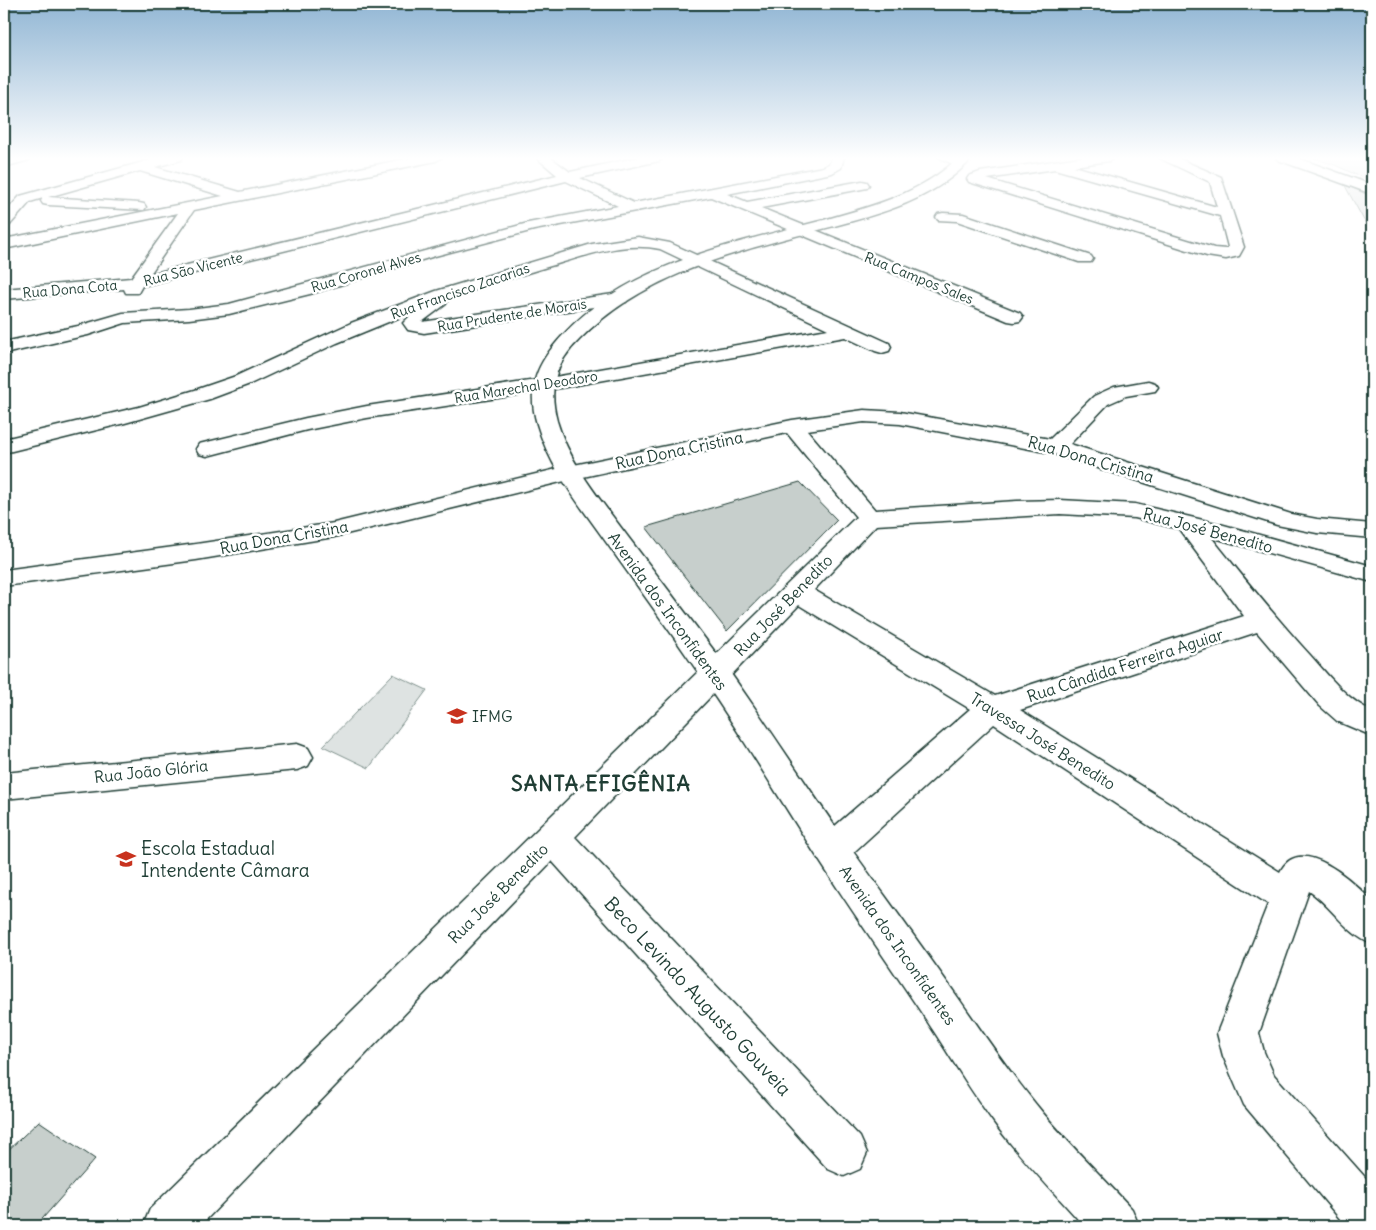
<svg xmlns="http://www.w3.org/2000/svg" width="1376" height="1230" viewBox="0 0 1376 1230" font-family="Delius,sans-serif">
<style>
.green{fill:#dee3e2;stroke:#7e908b}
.building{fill:#c7cfcc;stroke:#1f3d34}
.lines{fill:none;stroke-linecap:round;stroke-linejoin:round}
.minor-casing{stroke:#1f3d34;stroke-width:3}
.major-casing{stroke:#1f3d34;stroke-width:3}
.minor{fill:#fff;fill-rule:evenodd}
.major{fill:#fff;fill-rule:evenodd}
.labels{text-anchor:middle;stroke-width:5;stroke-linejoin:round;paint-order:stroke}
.far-street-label{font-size:14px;fill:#1f3d34;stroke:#fff}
.street-label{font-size:16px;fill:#1f3d34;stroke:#fff}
.poi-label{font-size:16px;fill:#1f3d34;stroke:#fff;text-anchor:start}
.near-poi-label{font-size:19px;fill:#1f3d34;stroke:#fff;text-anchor:start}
.near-street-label{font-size:19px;fill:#1f3d34;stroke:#fff}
.district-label{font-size:21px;font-weight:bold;letter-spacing:1px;fill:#1f3d34;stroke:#fff}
</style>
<rect width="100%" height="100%" fill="#fff"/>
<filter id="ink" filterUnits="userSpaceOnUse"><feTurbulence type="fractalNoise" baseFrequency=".02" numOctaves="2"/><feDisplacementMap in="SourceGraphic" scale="10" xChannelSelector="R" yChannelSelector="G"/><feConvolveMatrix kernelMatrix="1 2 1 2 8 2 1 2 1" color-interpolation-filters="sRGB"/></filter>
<g filter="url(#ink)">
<path class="green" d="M1311 157H1372V178H1363L1335 165Z
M1344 184 1372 197V235Z
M393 674 427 690 369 768 323 746Z"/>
<path class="building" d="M800 482 837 520 727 631 646 527Z
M39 1121 95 1159 36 1226H4V1154Z"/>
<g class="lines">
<defs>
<path id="minor" d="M10 157H31L29 160 4 167V159Z
M161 157H183L181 160 155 167 240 192 415 157H442L436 161 194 210 150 274 557 175 536 157H550L570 172 639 157H665L659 161 580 178 634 203 823 167 830 163 832 157H844L841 168 832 173 727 194 747 202 862 181 867 182 869 185 867 188 862 189 761 208 1020 313 1023 317 1020 321 1014 322 1008 321 711 197 534 230 435 256 310 294 229 314 189 319 125 323 88 335 4 354V342L78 326 123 313 189 309 229 304 528 223 618 206 566 181 142 286 138 293H126L124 289 4 299V289L131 278 178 213 4 249V239L223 196 140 171 48 197 139 203 144 204 146 207 144 210 48 205 43 204 41 201 43 198 30 202 9 226 4 227V214L20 196Z
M938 157H956L967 164 961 168Z
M1080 157H1115L1109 161 1074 166 1217 207 1210 182 1157 157H1175L1221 177 1244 247 1239 256 1226 259 1207 256 969 182 967 179 969 176 980 172ZM1055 169 1220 216 1228 247 1226 249 1214 248 987 179Z
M943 213 963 214 1091 256 1093 259 1091 262H1079L957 221 938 220 936 217 938 214Z
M638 237 670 243 889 343 891 347 889 351 882 353 875 351 845 337 543 391 367 418 307 430 207 456 199 454 196 449 199 444 306 418 367 406 543 379 828 329 660 249C624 241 588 255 554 265 519 275 483 287 448 299L446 304 422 322 620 293 626 294 629 298 626 302 424 333 408 330 403 323 415 311 337 343 250 384 210 399 125 423 4 453V439L139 407 195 390 236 376 351 323 436 291 592 244Z
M1148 381 1155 383 1158 387 1155 391 1126 396 1108 404 1070 444 1291 514 1317 519 1372 524V538L1317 533 1277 525 1051 453 900 424 864 422 807 430 875 510 1017 501 1060 500 1135 504 1220 524 1372 566V582L1211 537C1243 577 1275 617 1310 655 1329 676 1346 699 1372 711V736L1337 721 1320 706 1257 632 1020 710 1280 872C1300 831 1355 883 1372 901V944C1346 934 1332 906 1309 891L1259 1033 1264 1052 1274 1075 1372 1185V1226H1346L1244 1105 1223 1056 1217 1033 1268 904 994 724 844 861 832 865 820 861 814 850 820 839 970 709 799 605 575 837 860 1137 867 1153 860 1169 844 1176 828 1169 552 861 200 1226H143L150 1209 856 517 787 433 569 480 334 537 196 560 4 586V570L196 544 334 523 569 466 792 420 864 410 900 412 1050 439 1094 396 1114 387ZM1060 514 1135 518 1179 529 1244 616 995 696 814 590 876 525Z
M297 744 308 748 313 757 308 766 297 770 4 799V773Z"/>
<path id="major" d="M959 157H973C932 204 868 217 811 232 728 254 642 276 580 339 555 363 548 387 557 421 570 465 601 500 628 537 660 579 692 621 724 664 765 721 803 781 844 839 882 892 921 945 959 999 982 1032 1005 1066 1030 1097 1061 1137 1098 1172 1132 1209L1139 1226H1084C1056 1194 1025 1163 999 1129 973 1095 951 1057 927 1021 891 967 853 913 817 857 779 798 743 737 702 678 671 632 638 587 606 542 580 505 550 469 537 424 526 387 537 363 563 335 627 265 728 245 816 222 867 208 920 195 959 157Z
M1276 157H1295L1372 185V194L1278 160Z"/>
</defs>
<use href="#minor" class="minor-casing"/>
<use href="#major" class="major-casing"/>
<use href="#minor" class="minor"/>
<use href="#major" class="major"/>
</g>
</g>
<linearGradient id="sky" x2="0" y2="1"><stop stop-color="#91b6d4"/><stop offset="0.48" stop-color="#fff"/><stop offset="1" stop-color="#fff" stop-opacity="0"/></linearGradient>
<rect width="1376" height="330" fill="url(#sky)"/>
<defs>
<symbol id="university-bare" viewBox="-9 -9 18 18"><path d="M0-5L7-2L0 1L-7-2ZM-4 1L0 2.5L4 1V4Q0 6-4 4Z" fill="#c8321e" stroke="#fff" stroke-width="2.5" paint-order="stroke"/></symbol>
<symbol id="school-bare" viewBox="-9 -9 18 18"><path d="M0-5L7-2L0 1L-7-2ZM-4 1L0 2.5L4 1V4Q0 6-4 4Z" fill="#c8321e" stroke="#fff" stroke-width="2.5" paint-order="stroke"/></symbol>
</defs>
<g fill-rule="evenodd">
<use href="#university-bare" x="443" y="702" width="28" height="28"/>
<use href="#school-bare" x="112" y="845" width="28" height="28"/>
</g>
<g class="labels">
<g class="far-street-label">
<text transform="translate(193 269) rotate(-14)" y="5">Rua São Vicente</text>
<text transform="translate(366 272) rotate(-16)" y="5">Rua Coronel Alves</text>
<text transform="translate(919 278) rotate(22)" y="5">Rua Campos Sales</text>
<text transform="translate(70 289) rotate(-5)" y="5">Rua Dona Cota</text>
<text transform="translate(460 291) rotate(-19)" y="5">Rua Francisco Zacarias</text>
<text transform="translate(512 315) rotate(-9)" y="5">Rua Prudente de Morais</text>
<text transform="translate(526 387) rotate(-9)" y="5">Rua Marechal Deodoro</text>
</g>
<g class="street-label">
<text transform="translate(679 450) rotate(-12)" y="6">Rua Dona Cristina</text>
<text transform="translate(1091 459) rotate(16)" y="6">Rua Dona Cristina</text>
<text transform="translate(1208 530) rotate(15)" y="6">Rua José Benedito</text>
<text transform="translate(284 537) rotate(-10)" y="6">Rua Dona Cristina</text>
<text transform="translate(783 605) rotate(-46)" y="6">Rua José Benedito</text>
<text transform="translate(668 611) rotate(54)" y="6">Avenida dos Inconfidentes</text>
<text transform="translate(1125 665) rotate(-18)" y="6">Rua Cândida Ferreira Aguiar</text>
<text transform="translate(1043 741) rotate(32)" y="6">Travessa José Benedito</text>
<text transform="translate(151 771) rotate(-6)" y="6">Rua João Glória</text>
<text transform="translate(498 893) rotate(-45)" y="6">Rua José Benedito</text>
<text transform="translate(898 945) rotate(55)" y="6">Avenida dos Inconfidentes</text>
</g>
<g class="poi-label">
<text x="472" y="722">IFMG</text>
</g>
<g class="near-poi-label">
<text x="141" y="855">Escola Estadual<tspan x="141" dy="22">Intendente Câmara</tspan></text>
</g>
<g class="near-street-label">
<text transform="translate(698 996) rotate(47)" y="7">Beco Levindo Augusto Gouveia</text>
</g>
<g class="district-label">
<text x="601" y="791">SANTA EFIGÊNIA</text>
</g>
</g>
<rect width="1376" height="1230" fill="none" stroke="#fff" stroke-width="20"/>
<rect x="10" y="10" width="1356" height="1210" fill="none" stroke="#1f3d34" stroke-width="2" filter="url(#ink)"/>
</svg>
